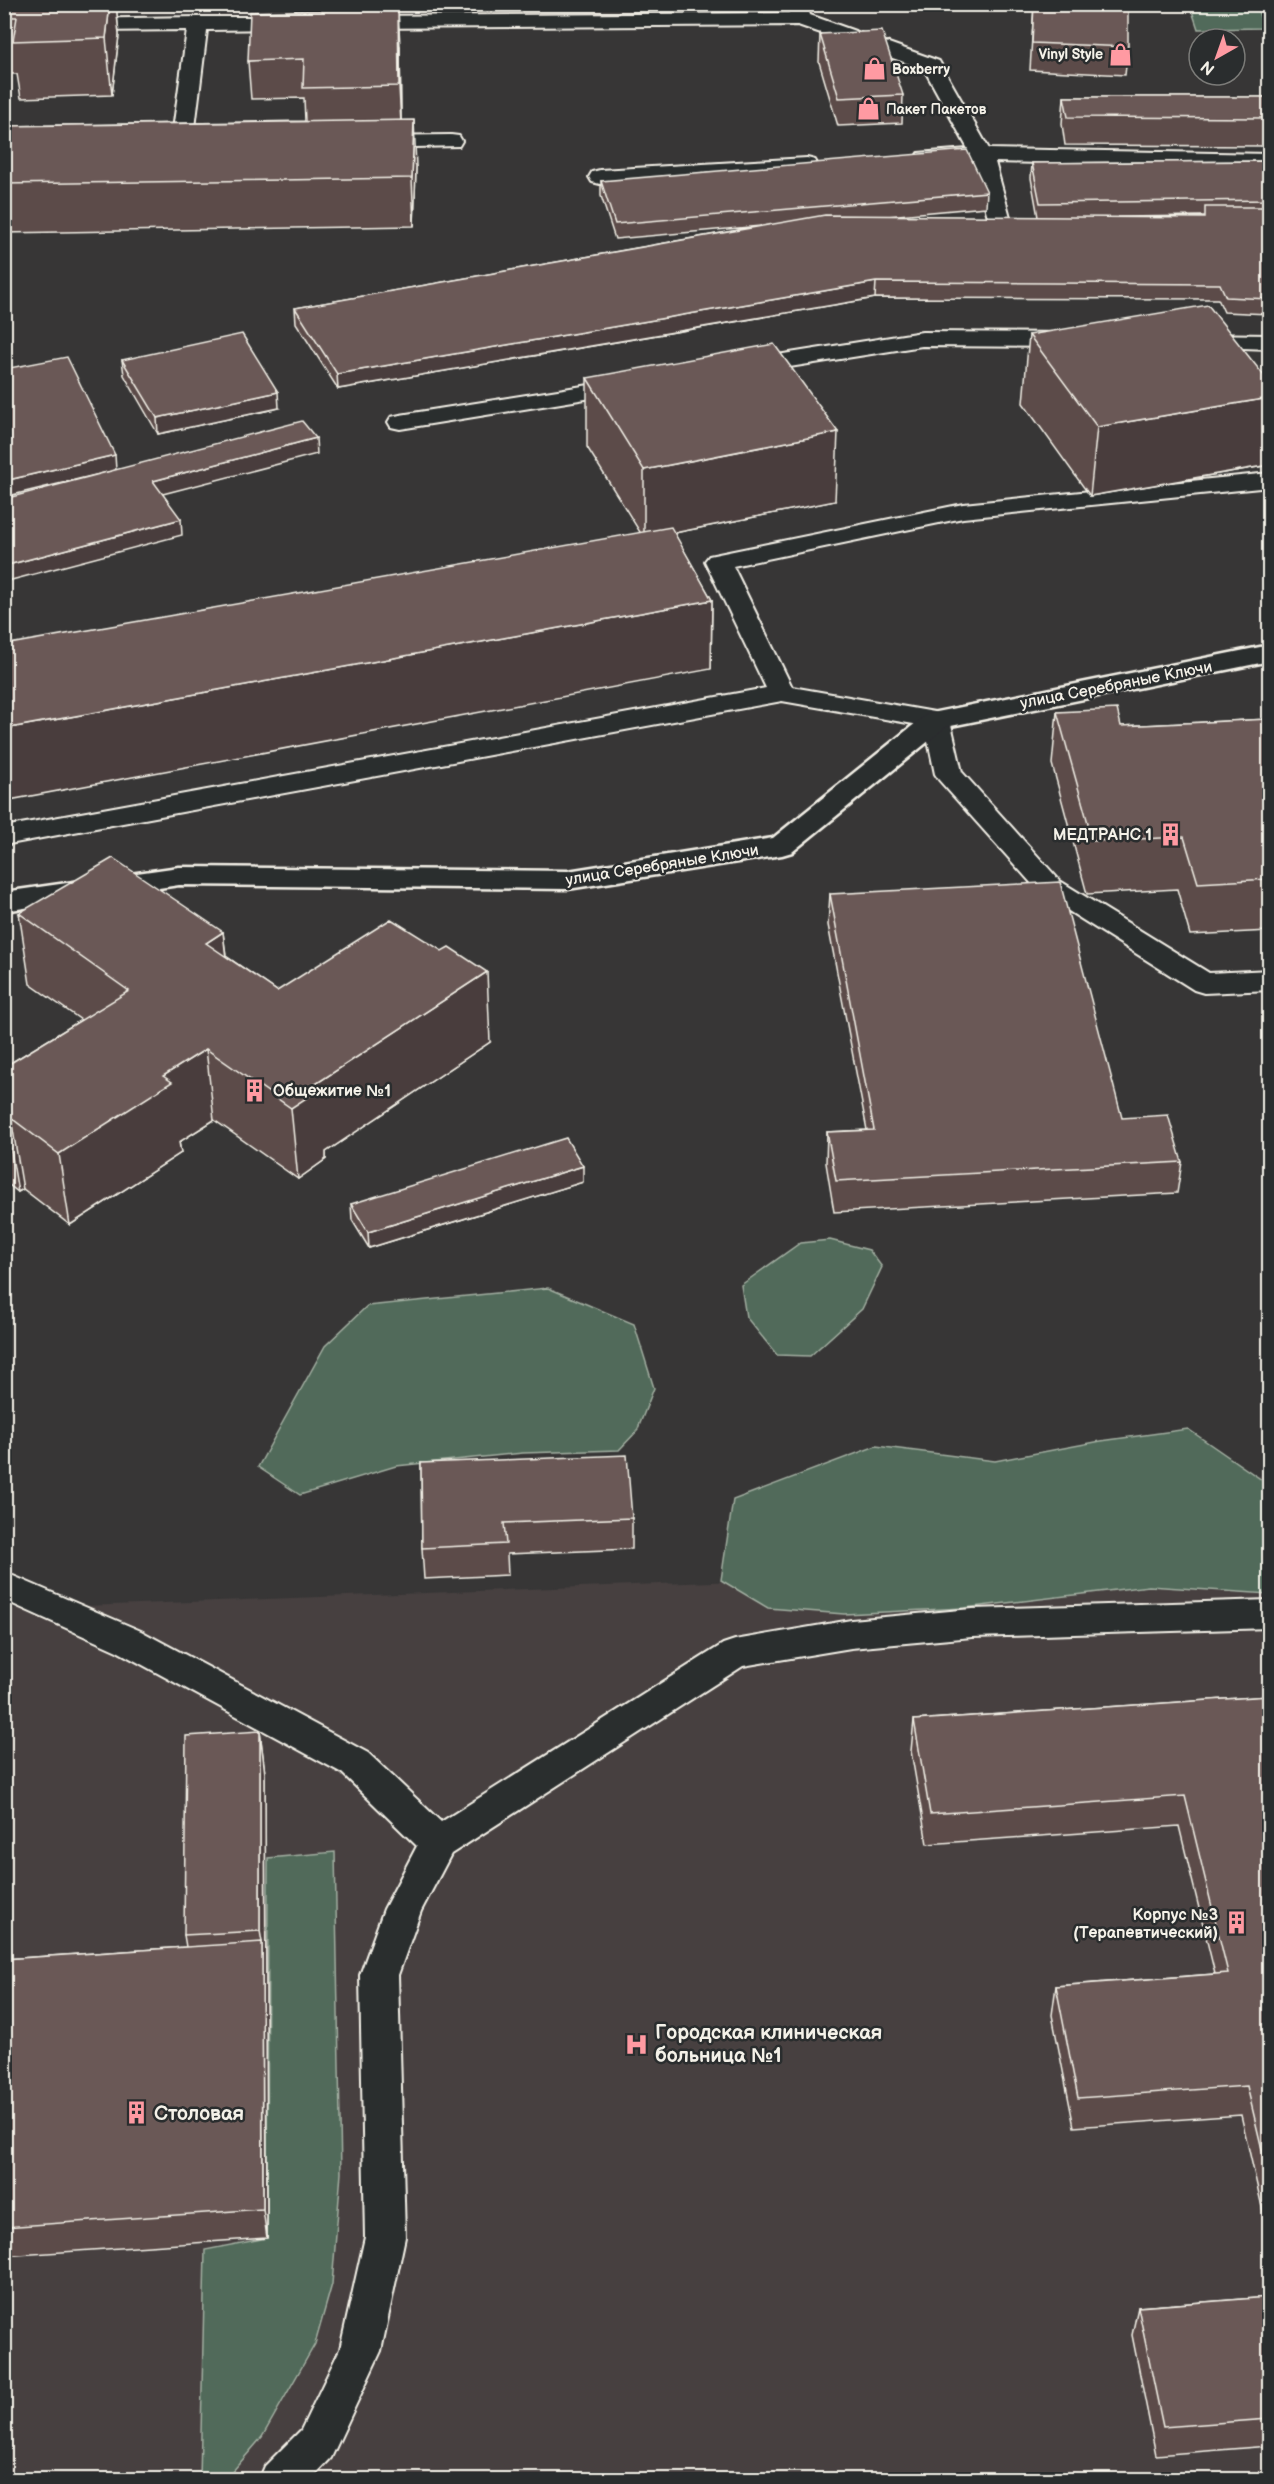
<svg xmlns="http://www.w3.org/2000/svg" width="1274" height="2484" viewBox="0 0 1274 2484" font-family="'Balsamiq Sans',sans-serif">
<style>
.built{fill:#464040}
.green{fill:#516b5a;stroke:#a2aea1;stroke-width:1.5}
.lines{fill:none;stroke-linecap:round;stroke-linejoin:round}
.service-casing{stroke:#f4f1e8;stroke-width:4}
.minor-casing{stroke:#f4f1e8;stroke-width:5}
.service{fill:#2a2d2e;fill-rule:evenodd}
.minor{fill:#2a2d2e;fill-rule:evenodd}
.wall{fill:#5b4c4a;stroke:#f4f1e8;stroke-width:1.5;fill-rule:evenodd}
.shaded-wall{fill:#4a3e3c;stroke:#f4f1e8;stroke-width:1.5}
.building{fill:#6a5856;stroke:#f4f1e8;stroke-width:1.5}
.labels{text-anchor:middle;stroke-width:5;stroke-linejoin:round;paint-order:stroke}
.far-poi-label{font-size:14px;font-weight:bold;fill:#f4f1e8;stroke:#2a2d2e;text-anchor:start}
.street-label{font-size:16px;fill:#f4f1e8;stroke:#2a2d2e}
.poi-label{font-size:16px;font-weight:bold;fill:#f4f1e8;stroke:#2a2d2e;text-anchor:end}
.near-poi-label{font-size:20px;font-weight:bold;fill:#f4f1e8;stroke:#2a2d2e;text-anchor:start}
</style>
<rect width="100%" height="100%" fill="#373636"/>
<filter id="ink" filterUnits="userSpaceOnUse"><feTurbulence type="fractalNoise" baseFrequency=".0167" numOctaves="2"/><feDisplacementMap in="SourceGraphic" scale="12" xChannelSelector="R" yChannelSelector="G"/><feConvolveMatrix kernelMatrix="1 2 1 2 8 2 1 2 1" color-interpolation-filters="sRGB"/></filter>
<g filter="url(#ink)">
<path class="built" d="M1269 1475V2479H5L4 1609 791 1579 774 1508Z"/>
<path class="green" d="M1190 5H1256L1264 28 1198 29Z
M830 1240 869 1250 882 1267 862 1309 810 1356 777 1355 746 1317 741 1285 800 1243Z
M548 1288 634 1324 654 1388 637 1431 619 1450 523 1453 396 1466 300 1495 258 1467 325 1346 367 1306Z
M1188 1429 1269 1485V1594L1149 1586 964 1608 844 1614 768 1608 721 1580 733 1500 876 1446 995 1461 1101 1441Z
M335 1852 341 2173 332 2284 315 2344 262 2437 226 2479 200 2480 205 2250 267 2238 268 1858Z"/>
<g class="lines">
<defs>
<path id="service" d="M787 4H807L810 15 939 61 989 149 1270 154V168L995 162 1010 217 1007 222 999 224 991 222 988 217 973 162 926 165 918 163 915 158 918 153 968 149 924 69 798 25 356 28 349 26 346 22 349 18 356 16 789 13Z
M198 17H292L299 19 302 23 299 27 292 29 207 30 193 144 190 149 182 150 174 149 171 144 187 30 4 32V20Z
M451 135 459 136 462 141 459 146 371 148 363 147 360 142 363 137 371 136Z
M807 158 815 160 818 165 815 170 600 184 592 182 589 177 592 172 600 170Z
M922 332 1071 333 1079 335 1083 340 1079 345 1071 347 922 346 745 374 737 372 733 367 737 362 745 360Z
M1195 334 1270 335V349L1187 346 1183 341 1187 336Z
M627 379 635 381 639 386 635 391 400 429 391 427 388 422 391 417 400 415Z
M1270 473V487L963 518 733 566 792 687 946 714 950 720 962 772 1060 881 1209 973 1270 970V990L1204 993 1194 990 1040 893 939 780 935 774 925 726 782 701 4 845V827L766 688 705 561 709 556 963 504Z
M4 1572 141 1631 368 1753 441 1822 723 1644 735 1640 851 1620 972 1609 1270 1600V1628L972 1637 851 1648 743 1666 451 1854 421 1911 398 1975 405 2237 381 2351 331 2458 310 2480H259L265 2466 301 2430 340 2349 365 2237 360 1975 384 1909 417 1846 342 1773 117 1651 4 1600Z"/>
<path id="minor" d="M1270 645V661L946 727 792 852 782 855 568 889 179 885 4 911V892L179 867 568 871 773 838 927 714Z"/>
</defs>
<use href="#service" class="service-casing"/>
<use href="#minor" class="minor-casing"/>
<use href="#service" class="service"/>
<use href="#minor" class="minor"/>
</g>
<path class="wall" d="M4 4H116L119 35 112 95 21 98 17 74H4Z
M1034 4 1128 47 1125 75 1030 70Z
M820 34 903 95 902 123 838 126 819 62Z
M400 46 401 120 416 167 414 226 4 233V126L305 121 304 98 251 99 248 61Z
M1064 97H1269V146L1065 145 1062 124Z
M1269 161V314L1224 312 1218 299 875 298 338 389 296 323 295 308 761 226 615 239 601 196V181L987 192 986 207 887 216 1038 217 1031 178 1032 163ZM1204 216V218L1118 217Z
M1029 335 1269 382V465L1090 496 1023 403Z
M122 360 279 408 158 434 124 375Z
M587 378 835 501 674 533 712 600 711 669 640 532 587 447Z
M1057 712 1121 726 1269 719V931L1190 935 1177 889 1087 894 1052 764Z
M830 894 1122 1118 1182 1162 1177 1193 834 1212 826 1163 827 1132 867 1130 828 925Z
M19 913 223 932 226 956 277 991 490 1042 326 1152V1159L298 1179 214 1120 179 1142 181 1153 70 1225 23 1189 18 1192 4 1181V1067L81 1020 30 984Z
M583 1182 369 1248 352 1220 351 1204Z
M421 1463 632 1518V1549L507 1554 508 1575 424 1579 422 1548Z
M1269 1696V2238L1241 2115 1074 2127 1052 2015 1056 1986 1215 1974 1179 1826 927 1844 911 1751 914 1720Z
M260 1731 265 1774 267 2238 4 2256V1959L186 1947 184 1935Z
M1269 2297V2446L1156 2455 1132 2335 1138 2307Z"/>
<path class="shaded-wall" d="M110 4H116L119 35 112 95 106 38Z
M398 8 400 46 401 124 399 86Z
M414 120 416 167 414 226 412 178Z
M876 282 875 298 338 389 337 374Z
M278 392 279 408 158 434 157 418Z
M1269 398V465L1090 496 1097 427Z
M838 432 835 501 644 539V470Z
M316 438 317 454 155 496 153 481Z
M115 455 116 470 4 497V481Z
M181 519 182 535 4 582V566Z
M712 600 711 669 4 801V729Z
M223 932 231 1002 206 943Z
M487 972 490 1042 326 1152V1159L298 1179 291 1108 314 1085Z
M206 1049 214 1120 179 1142 181 1153 70 1225 59 1154 163 1076Z
M11 1118 23 1189 18 1192 6 1121Z
M583 1166V1182L369 1248 368 1232Z
M260 1731 265 1774 267 2238 263 2209 262 1942 260 1931Z"/>
<path class="building" d="M4 4H110L106 38 13 41 17 17H4Z
M1034 4H1061L1128 8V47L1032 43Z
M398 8 399 86 303 88 304 59 248 61 250 12Z
M882 31 903 95 839 98 820 34Z
M1064 97H1269V118L1068 117Z
M414 120 412 178 4 184V126Z
M967 150 987 192 615 224 601 181Z
M1269 161V200L1040 203 1032 163Z
M1205 207H1269V299L1226 297 1220 284 876 282 337 374 295 308 825 215 1205 218Z
M1208 305 1269 382V398L1097 427 1029 335Z
M242 334 278 392 157 418 122 360Z
M774 344 838 432 644 470 587 378Z
M67 357 115 455 4 481V369Z
M302 421 316 438 153 481 181 519 4 566V499Z
M671 527 712 600 4 729V645Z
M1117 709 1121 726 1269 719V879L1198 883 1184 837 1093 841 1057 712Z
M113 858 223 932 206 943 277 991 391 919 442 951 449 947 487 972 314 1085 320 1089 291 1108 206 1049 163 1076 172 1082 59 1154 11 1118 6 1121 4 1120V1067L129 991 19 913Z
M1060 882 1122 1118 1168 1115 1182 1162 836 1181 827 1132 874 1130 830 894Z
M566 1138 583 1166 368 1232 351 1204Z
M627 1455 632 1518 504 1523 506 1544 422 1548 421 1463Z
M1269 1696V2179L1247 2086 1078 2098 1056 1986 1228 1973 1185 1796 930 1814 914 1720Z
M260 1731V1931L184 1935 186 1736Z
M262 1942 263 2209 4 2227V1959Z
M1269 2297V2419L1163 2427 1138 2307Z"/>
</g>
<defs>
<symbol id="shop-bare" viewBox="-9 -9 18 18"><path d="M-5-2.5h2.3a2.7 3.5 0 0 1 5.4 0H5L5.5 6h-11ZM-1.5-2.5h3a1.5 2.3 0 0 0-3 0Z" fill="#ff9aa2" stroke="#2a2d2e" stroke-width="2.5" paint-order="stroke"/></symbol>
<symbol id="building-bare" viewBox="-9 -9 18 18"><path d="M-4-6H4V6H1V3H-1V6H-4ZM-2.5-4.3h1.7v1.8h-1.7ZM.8-4.3h1.7v1.8H.8ZM-2.5-1h1.7V.8h-1.7ZM.8-1h1.7V.8H.8Z" fill="#ff9aa2" stroke="#2a2d2e" stroke-width="2.5" paint-order="stroke"/></symbol>
<symbol id="hospital-bare" viewBox="-9 -9 18 18"><path d="M-5-5h3v3.5h4V-5h3V5h-3V1.5h-4V5h-3Z" fill="#ff9aa2" stroke="#2a2d2e" stroke-width="2.5" paint-order="stroke"/></symbol>
</defs>
<g fill-rule="evenodd">
<use href="#shop-bare" x="1104" y="38" width="33" height="33"/>
<use href="#shop-bare" x="858" y="52" width="33" height="33"/>
<use href="#shop-bare" x="852" y="92" width="33" height="33"/>
<use href="#building-bare" x="1154" y="818" width="33" height="33"/>
<use href="#building-bare" x="238" y="1074" width="33" height="33"/>
<use href="#building-bare" x="1220" y="1906" width="33" height="33"/>
<use href="#hospital-bare" x="620" y="2028" width="33" height="33"/>
<use href="#building-bare" x="120" y="2096" width="33" height="33"/>
</g>
<g class="labels">
<g class="far-poi-label">
<text x="1103" y="59" text-anchor="end">Vinyl Style</text>
<text x="892" y="74">Boxberry</text>
<text x="886" y="114">Пакет Пакетов</text>
</g>
<g class="street-label">
<text transform="translate(1116 684) rotate(-11)" y="6">улица Серебряные Ключи</text>
<text transform="translate(662 864) rotate(-9)" y="6">улица Серебряные Ключи</text>
</g>
<g class="poi-label">
<text x="1152" y="840">МЕДТРАНС 1</text>
<text x="273" y="1096" text-anchor="start">Общежитие №1</text>
<text x="1218" y="1920">Корпус №3<tspan x="1218" dy="18">(Терапевтический)</tspan></text>
</g>
<g class="near-poi-label">
<text x="655" y="2039">Городская клиническая<tspan x="655" dy="23">больница №1</tspan></text>
<text x="154" y="2120">Столовая</text>
</g>
</g>
<rect width="1274" height="2484" fill="none" stroke="#2a2d2e" stroke-width="24"/>
<rect x="12" y="12" width="1250" height="2460" fill="none" stroke="#f4f1e8" stroke-width="2" filter="url(#ink)"/>
<g transform="translate(1217 57) rotate(220)"><circle r="28" fill="#2a2d2e" stroke="#7b7b78" stroke-width="1.5"/>
<path d="M0-4.5L10 22L0 15L-10 22Z" fill="#ff9aa2"/>
<text y="-9" font-size="16" font-weight="bold" text-anchor="middle" fill="#f4f1e8">N</text>
</g>
</svg>
